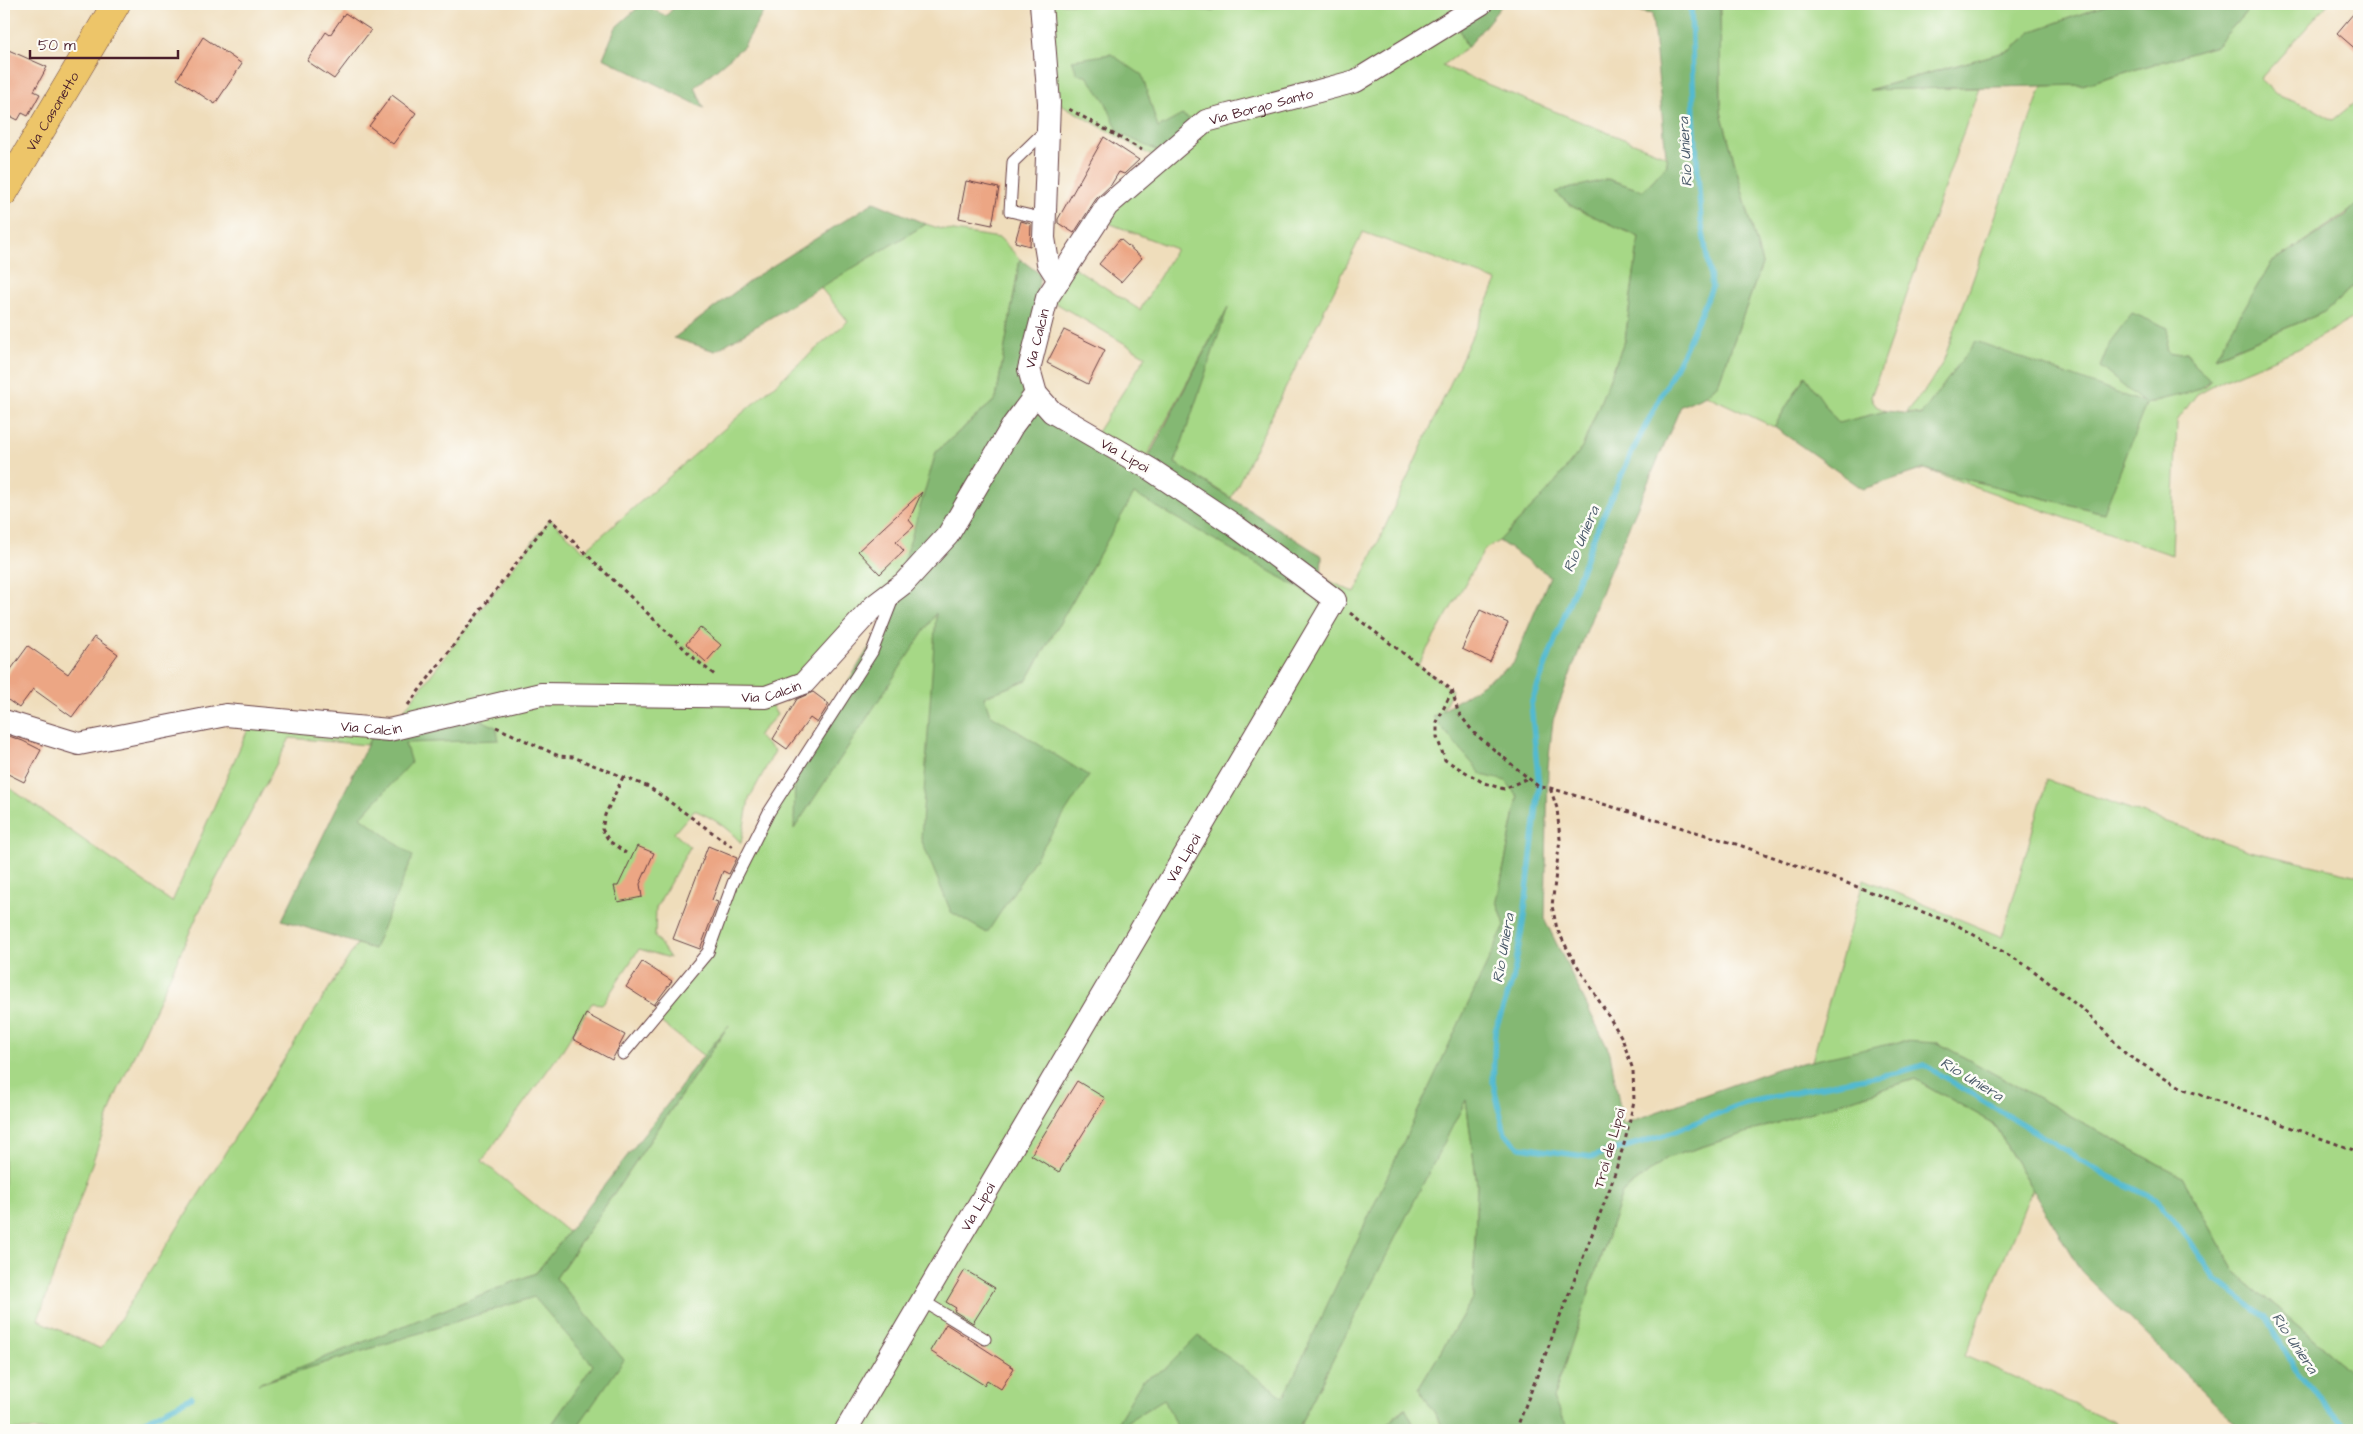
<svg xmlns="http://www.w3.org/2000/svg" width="2363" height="1434" viewBox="0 0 2363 1434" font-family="'Architects Daughter',sans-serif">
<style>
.green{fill:#a6d886;stroke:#787c58;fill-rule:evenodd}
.forest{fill:#84b873;stroke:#676c4f}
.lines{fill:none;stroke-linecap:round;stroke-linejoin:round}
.stream{stroke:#53bad0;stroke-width:5.5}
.building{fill:#eca684}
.lane-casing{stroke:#633c41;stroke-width:13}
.street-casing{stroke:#633c41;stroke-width:24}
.primary-casing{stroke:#633c41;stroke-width:29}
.path{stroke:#633c41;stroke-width:3;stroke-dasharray:4 4;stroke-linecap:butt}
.lane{stroke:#fff;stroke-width:11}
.street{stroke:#fff;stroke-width:22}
.primary{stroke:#edc569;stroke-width:28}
.labels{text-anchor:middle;stroke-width:5;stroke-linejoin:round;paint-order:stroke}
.street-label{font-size:14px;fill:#4a1f2b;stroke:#fdfcf7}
.water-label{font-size:15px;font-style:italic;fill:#4e5d6d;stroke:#fdfcf7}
</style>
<rect width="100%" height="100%" fill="#fdfcf7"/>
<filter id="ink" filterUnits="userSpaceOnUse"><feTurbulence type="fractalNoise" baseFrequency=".02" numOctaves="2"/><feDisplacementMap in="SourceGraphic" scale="10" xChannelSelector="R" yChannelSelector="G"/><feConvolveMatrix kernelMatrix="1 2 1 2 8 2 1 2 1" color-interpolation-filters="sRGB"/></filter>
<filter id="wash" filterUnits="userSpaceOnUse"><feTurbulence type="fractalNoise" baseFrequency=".0096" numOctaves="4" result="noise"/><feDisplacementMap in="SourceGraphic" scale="20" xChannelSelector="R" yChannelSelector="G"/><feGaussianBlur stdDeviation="1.12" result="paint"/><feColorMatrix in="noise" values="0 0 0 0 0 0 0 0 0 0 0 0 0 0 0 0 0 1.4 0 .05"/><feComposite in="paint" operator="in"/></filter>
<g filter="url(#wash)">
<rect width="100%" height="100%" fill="#efddbb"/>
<path class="green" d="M1041 4H1165L1173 7 1214 11 1221 4H1450L1467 48 1442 66 1666 156 1667 165 1643 191 1608 179 1573 207 1639 237 1625 340 1582 448 1548 491 1499 541 1485 549 1418 665 1452 690 1437 722 1496 766 1518 797 1497 901 1505 925 1300 1424 1466 1099 1477 1185 1473 1298 1419 1388 1445 1430H1417L1404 1408 1381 1430H1308L1300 1424 1293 1430H575L623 1360 556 1278 721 1037 705 1057 654 1017 708 952 733 883 795 771V827L936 612 1027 680 1134 493 1291 583 1321 577 1355 593 1497 281 1363 232 1231 498 1175 463 1226 311 1142 465 1094 437 1146 356 1047 298 1069 264 1140 310 1176 249 1098 219 1159 160 1057 102Z
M1720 4H2109L2033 31 2011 50 1872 89 1979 88 1871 397 1876 406 1886 411 1837 424 1805 376 1774 427 1706 395 1718 384 1762 264 1721 112Z
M2253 4H2328L2260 79 2276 94 2309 106 2333 120 2359 99V201L2351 210 2271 263 2216 357 2325 312 2359 281V315L2298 349 2223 380 2197 394 2177 421 2172 555 1924 469 2104 513 1977 341 1921 415 1907 412 1928 386 1943 362 2042 86 2082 85 2216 46ZM2166 350 2171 354 2187 352 2194 365 2211 381 2206 386 2146 404 2101 367Z
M926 224 941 229 1000 238 1020 259 996 399 936 452 904 583 804 683 767 697 777 715 757 736 775 751 749 799 741 843C727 827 713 818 694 810L674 833 690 847 656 908 655 936 670 958 639 949 603 1004 592 1003 563 1049 482 1161 568 1232 536 1273 267 1381 534 1296 594 1365 548 1430H4V784L172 902 253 718 375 729 367 745 290 738 199 912 115 1097 38 1320 101 1349 357 944 374 949 361 817 410 763 389 730 550 519 584 551 848 321 820 287Z
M2047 780 2250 851 2359 876V1378L2235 1272 2182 1177 1938 1043 1812 1061 1864 879 2002 937Z
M1915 1079 1993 1123 2032 1189 1965 1355 2131 1430H1566L1569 1429 1553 1399 1622 1193 1667 1158Z"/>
<path class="forest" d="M642 4 666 16 677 4H768L744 46 695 87 704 108 603 58 616 27Z
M1165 4H1221L1214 11 1173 7Z
M1450 4H1503L1467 48Z
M1596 4H1720L1721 112 1762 264 1718 384 1706 395 1681 406 1605 582 1553 720 1548 767 1545 920 1610 1053 1623 1124 1779 1068 1903 1041 1938 1043 2182 1177 2235 1272 2359 1378V1430H2242L2081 1271 1993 1123 1915 1079 1667 1158 1622 1193 1553 1399 1569 1429 1445 1430 1419 1388 1473 1298 1477 1185 1466 1100 1300 1424 1308 1430H1178L1164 1399 1113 1430 1142 1381 1166 1368 1198 1336 1284 1397 1505 925 1497 901 1518 797 1506 781 1482 775 1433 717 1513 664 1550 576 1499 541 1548 491 1582 448 1625 340 1639 237 1573 207 1555 192 1608 179 1643 191 1667 165 1652 14Z
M2109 4H2253L2216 46 2082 85 1869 90 2011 50 2033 31Z
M1111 54 1142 75 1158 128 1182 115 1196 122 1166 155 1119 133 1105 101 1086 75 1077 74 1072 60Z
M2359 201V281L2325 312 2215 357 2271 263 2346 215Z
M874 202 926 224 715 351 674 338 755 277Z
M1020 259 1040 274 1024 389 1139 475 1228 307 1175 463 1322 556 1320 600 1134 494 1027 680 984 697 990 714 1089 776 987 933 951 912 921 839 936 613 794 829 795 771 880 629 896 590 936 452 996 399Z
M2132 313 2168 328 2166 350 2171 354 2187 352 2194 365 2211 380C2195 396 2166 396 2146 404L2104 513 1924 469 1863 489 1774 427 1805 376 1838 423 1886 411 1921 415 1976 341 2144 403 2100 367 2110 342Z
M464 712 496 727 499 740 405 743 411 763 361 817 413 856 374 949 282 920 375 729Z
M729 1025 556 1278 624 1360 575 1430H548L593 1365 534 1297 258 1384 536 1273 680 1088 687 1076Z
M1405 1408 1417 1430H1381Z"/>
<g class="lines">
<path class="stream" d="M1691 4 1694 117 1701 220 1712 287 1685 349 1632 452 1595 534 1531 704 1539 787 1524 917 1513 979 1495 1031 1493 1082 1505 1134 1520 1147 1591 1157 1665 1135 1744 1103 1842 1082 1896 1073 1924 1065 2110 1177 2157 1200 2190 1241 2216 1280 2265 1317 2296 1370 2348 1430
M128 1430 192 1397"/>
</g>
<g id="blocks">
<path class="building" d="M2359 7V52L2337 33Z
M345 13 371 30 334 79 307 61 326 32 330 35Z
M203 37 242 64 215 104 177 79Z
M4 48 47 67 34 91 40 94 28 116 22 113 18 120 4 113Z
M392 95 416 113 393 144 369 126Z
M1104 137 1139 160 1124 174 1119 172 1111 185 1096 199 1074 233 1058 223V219Z
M966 181 999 188 992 225 959 218Z
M1021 221 1031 224 1030 246 1015 242Z
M1120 239 1142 258 1121 282 1099 264Z
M1064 330 1105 350 1088 384 1047 363Z
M922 492 909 520 914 526 896 542 904 551 880 574 858 551Z
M1480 610 1508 623 1490 662 1462 649Z
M700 627 721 645 706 662 686 644Z
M94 637 118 654 72 717 33 689 19 708 4 697V679L28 646 68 674Z
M813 692 829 704 817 723 810 718 787 749 773 739 797 699Z
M9 736 23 741 41 750 24 782 4 772V745Z
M637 846 654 853 640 884 642 897 618 902 614 886H618Z
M708 846 737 858 729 874 723 871 712 900 718 902 700 949 673 939Z
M642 962 672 981 654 1005 626 987Z
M586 1014 625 1035 612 1060 573 1039Z
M1077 1081 1105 1098 1059 1172 1031 1155Z
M965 1270 995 1288 973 1323 954 1311 956 1308 946 1302Z
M946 1324 1014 1368 1001 1389 987 1380 984 1385 930 1351Z"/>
</g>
</g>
<g filter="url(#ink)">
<use href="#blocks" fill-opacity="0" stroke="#633c41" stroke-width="1"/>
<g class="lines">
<defs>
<path id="lane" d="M1045 219 1010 211 1013 162 1047 129
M623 1054 708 952 733 883 769 812 872 652 894 596
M923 1301 985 1339"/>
<g id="street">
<path d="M1041 4 1049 103 1044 238 1048 263 1059 280"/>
<path id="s1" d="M4 721 79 744 226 715 389 730 541 694 766 697 804 683 875 605 904 583 948 535 1013 425 1036 394"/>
<path id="s2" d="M846 1430 1335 600 1234 525 1150 469 1052 412 1036 394 1029 369 1047 298 1107 206 1206 121 1356 81 1481 4"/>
</g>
<g id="primary">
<path id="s3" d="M4 192 116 4"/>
</g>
</defs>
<use href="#lane" class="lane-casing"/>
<use href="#street" class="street-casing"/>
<use href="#primary" class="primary-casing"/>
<path class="path" d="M1069 109 1142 150
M1350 613 1452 690 1458 712 1474 733 1539 787 1550 788 1739 845 1855 886 1957 925 2029 967 2087 1013 2127 1055 2184 1089 2359 1152
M1452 691 1437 722V737L1445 760 1484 783 1504 789 1528 778
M408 705 550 519 695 659 716 676
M496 727 559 756 573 757 649 787 734 848
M623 777 605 815 602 829 609 841 626 853
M1516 1430 1610 1188 1625 1141 1634 1101 1633 1070 1622 1038 1570 954 1557 929 1552 906 1560 839 1557 808 1550 788"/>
<use href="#lane" class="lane"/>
<use href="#street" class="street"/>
<use href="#primary" class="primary"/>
</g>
</g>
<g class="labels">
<g class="street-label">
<text dy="5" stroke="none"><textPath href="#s2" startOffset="1724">Via Borgo Santo</textPath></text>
<text dy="5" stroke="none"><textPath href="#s3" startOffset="94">Via Casonetto</textPath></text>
<text dy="5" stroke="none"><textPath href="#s2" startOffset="1385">Via Calcin</textPath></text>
<text transform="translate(1125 455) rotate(30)" y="5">Via Lipoi</text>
<text dy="5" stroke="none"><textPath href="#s1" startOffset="779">Via Calcin</textPath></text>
<text dy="5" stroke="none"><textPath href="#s1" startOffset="374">Via Calcin</textPath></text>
<text dy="5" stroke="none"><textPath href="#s2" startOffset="664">Via Lipoi</textPath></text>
<text transform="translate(1609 1148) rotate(-74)" y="5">Troi de Lipoi</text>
<text dy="5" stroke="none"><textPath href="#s2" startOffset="259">Via Lipoi</textPath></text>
</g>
<g class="water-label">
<text transform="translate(1685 152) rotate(-93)" y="5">Rio Uniera</text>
<text transform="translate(1581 539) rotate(-67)" y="5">Rio Uniera</text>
<text transform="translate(1503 948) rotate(-80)" y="5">Rio Uniera</text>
<text transform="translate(1972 1079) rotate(31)" y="5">Rio Uniera</text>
<text transform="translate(2295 1343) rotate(56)" y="5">Rio Uniera</text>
</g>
</g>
<rect width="2363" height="1434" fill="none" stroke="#fdfcf7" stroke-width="20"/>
<path d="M30 50v8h148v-8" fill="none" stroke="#4a1f2b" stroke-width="2.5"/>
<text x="38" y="50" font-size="15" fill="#4a1f2b" stroke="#fdfcf7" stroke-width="4" paint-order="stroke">50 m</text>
</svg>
